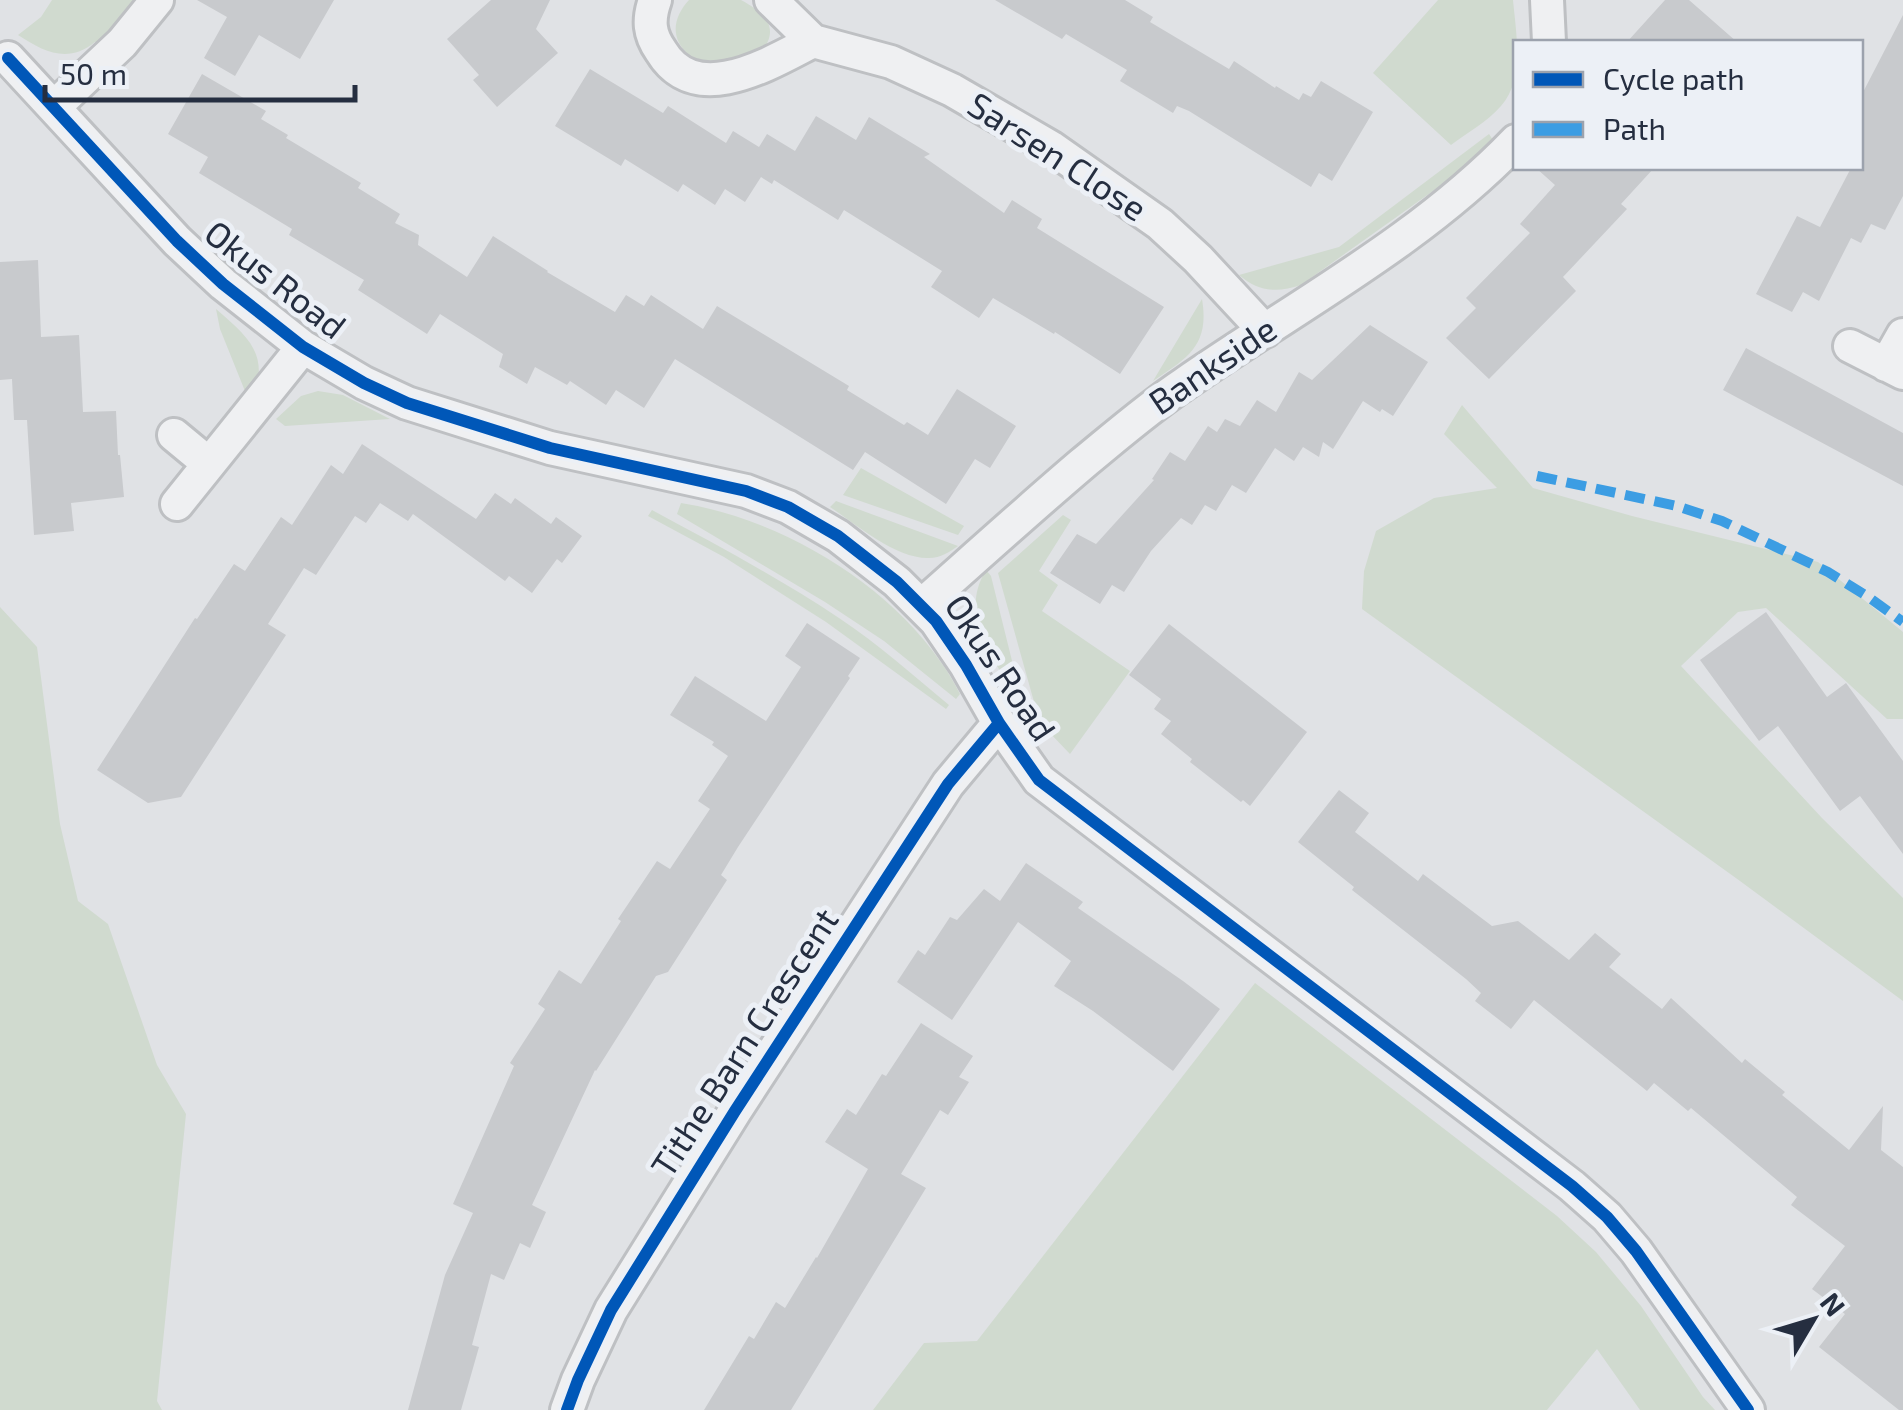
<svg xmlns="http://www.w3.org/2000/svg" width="1903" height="1410" viewBox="0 0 1903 1410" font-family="'Exo 2',sans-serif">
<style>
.green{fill:#d0dacf}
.building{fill:#c8cacd}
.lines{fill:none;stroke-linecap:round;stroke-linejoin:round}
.minor-casing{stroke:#bec0c3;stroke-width:38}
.minor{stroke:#eff0f2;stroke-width:32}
.quiet{stroke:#3c9de3;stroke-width:10;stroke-dasharray:20 10;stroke-linecap:butt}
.cycleway-casing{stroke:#ecf0f6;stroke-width:19}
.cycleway{stroke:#0057b8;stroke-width:12}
.labels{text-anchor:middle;stroke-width:10;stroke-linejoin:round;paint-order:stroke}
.street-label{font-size:35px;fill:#252e40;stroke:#ecf0f6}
</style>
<rect width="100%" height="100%" fill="#e0e2e5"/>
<path class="green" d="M52 0H145L103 46 95 42C68 64 44 52 18 35L41 17Z
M689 0H741C774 18 780 34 753 62 738 62 718 67 704 64 696 63 689 56 684 50 670 34 675 15 689 0Z
M1438 0H1513C1516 33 1525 80 1501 106 1487 122 1467 133 1451 145L1373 73Z
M1489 134 1495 143 1440 186 1301 285C1277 293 1259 292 1239 275L1339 247Z
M1202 299C1210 346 1187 358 1153 381Z
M216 309C253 341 270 356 251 406L220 329Z
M318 391 343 395 390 419 285 426 276 419 301 396Z
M1462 405 1533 488 1632 516 1818 562 1903 632V719H1887L1766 608 1738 612 1681 666 1822 818 1903 898V1001L1740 881 1362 609 1364 571 1376 531 1434 498 1497 488 1444 434Z
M861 468 964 526 958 535 843 495Z
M836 501 958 546C949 552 941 558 929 558 896 559 857 525 830 507Z
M681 503C777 518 885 581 940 661 948 671 954 683 960 694L956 699 884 641 825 602 677 514Z
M652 510C715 544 779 578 839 618 878 644 913 675 949 705L946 709 826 622 724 557 648 516Z
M1063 515 1071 520 1039 571 1058 585 1042 611 1130 671 1070 754 1047 730 1036 709 998 573Z
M986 570 991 576 1019 689 1013 693C991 654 959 614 986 570Z
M0 607 37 647 60 824 78 901 108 924 157 1065 186 1114 157 1401 162 1410H0Z
M1255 983 1557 1216 1596 1252 1641 1306 1703 1397 1715 1410H1640L1597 1349 1547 1410H873L924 1343 977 1341Z"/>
<path class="building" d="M197 0H334L300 59 259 35 235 76 204 58 227 17Z
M491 0H550L536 29 558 53 497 107 473 80 479 75 447 39Z
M995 0H1125L1153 17 1150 22 1229 69 1234 61 1275 88 1276 86 1299 100 1303 93 1311 97 1321 81 1373 112 1332 181 1319 173 1311 187 1189 111 1177 106 1173 113 1120 81 1127 70 1066 34 1062 39Z
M1665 0H1689L1737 42H1627Z
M1903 15V196L1885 230 1871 224 1861 243 1851 238 1819 301 1803 292 1792 312 1756 294 1797 216 1820 227 1851 168H1860V98Z
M590 69 663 113 668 106 726 143 733 131 759 147 767 134 795 151 816 116 856 140 869 117 930 154 924 157 1004 213 1012 200 1042 219 1037 228 1164 307 1120 374 1055 332 1054 334 993 298 979 318 931 287 942 271 844 210 838 220 774 180 772 184 761 177 745 202 725 189 715 205 683 184 678 192 625 159 621 166 555 126Z
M202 74 266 111 261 119 288 135 286 138 361 183 358 188 400 214 395 223 419 235 418 245 467 277 493 236 548 271 547 272 615 312 626 295 644 306 651 295 703 329 717 306 849 386 847 390 904 425 907 422 928 435 957 389 1016 426 990 468 975 459 946 504 865 452 853 470 675 359 644 408 616 390 606 405 570 381 567 385 535 367 527 384 499 367 503 354 440 314 427 334 358 290 364 280 289 235 292 229 199 173 208 157 168 134Z
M1536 168H1654L1621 204 1627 209 1563 277 1576 291 1489 379 1446 338 1476 308 1466 298 1530 233 1520 224 1555 185Z
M38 260 41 337 79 335 83 412 116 411 118 455H120L124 497 71 503 74 531 34 535 27 420H14L12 379 0 380V262Z
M1370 325 1428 362 1393 416 1382 409 1380 412 1363 401 1333 449 1323 442 1319 457 1303 447 1294 461 1275 448 1246 493 1232 485 1216 511 1205 505 1192 525 1181 518 1151 551 1124 592 1112 585 1100 604 1050 573 1077 534 1096 544 1154 480 1152 479 1170 452 1185 461 1208 426 1217 432 1225 419 1240 426 1257 400 1276 412 1299 372 1312 380Z
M1746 348 1903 433V486L1723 390Z
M362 444 476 519 495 493 511 504 515 498 551 524 556 517 582 536 562 563 557 559 532 593 509 576 505 581 413 514 408 521 380 503 366 523 355 516 316 575 304 568 268 624 286 635 181 797 148 803 97 770 195 618 197 619 234 564 245 571 281 517 292 525 331 465 343 474Z
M1766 612 1827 697 1846 683 1903 761V854L1860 796 1840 811 1778 726 1759 741 1700 660Z
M807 623 860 658 848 676 850 678 738 847 721 875 727 880 668 972 656 976 596 1071 595 1070 532 1205 546 1212 530 1248 520 1243 504 1280 491 1274 472 1345 479 1347 461 1410H408L445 1275 473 1213 453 1204 514 1066 510 1063 545 1009 538 1004 559 970 581 984 621 921 618 919 657 861 670 869 710 809 698 801 728 756 712 745 714 742 670 715 695 676 766 721 801 667 785 656Z
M1169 624 1307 732 1250 806 1243 800 1241 802 1190 762 1192 759 1161 734 1171 721 1154 709 1161 699 1129 675Z
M1339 790 1369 813 1355 832 1418 881 1423 874 1492 926 1518 921 1569 960 1595 933 1621 954 1609 967 1662 1009 1671 998 1742 1063 1745 1059 1785 1092 1782 1095 1849 1150 1883 1106 1881 1150 1903 1167V1410H1899L1819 1347 1845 1314 1812 1289 1845 1246 1791 1205 1797 1197 1691 1108 1688 1111 1654 1083 1647 1091 1534 1000 1511 1029 1475 1001 1481 993 1466 979 1352 890 1354 887 1298 842Z
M1026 863 1083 902 1078 908 1183 981 1220 1009 1173 1071 1093 1011 1054 986 1071 961 1018 922 952 1020 897 982 918 950 925 955 950 917 957 920 984 889 1000 901Z
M921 1023 973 1056 959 1077 969 1082 948 1115 940 1110 901 1174 926 1188 791 1410H704L749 1336 754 1339 776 1302 785 1308 816 1257 817 1258 868 1169 825 1142 847 1109 856 1115 882 1074 886 1076Z"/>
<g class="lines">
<defs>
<path id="minor" d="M655 0C648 20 649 34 661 51 696 109 770 63 813 41
M771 0 813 41 891 62 952 90 1052 148 1160 224 1198 259 1265 331
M1547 0 1549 42
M8 58 177 241 223 284 303 347 364 383 407 403 550 448 746 491 788 507 838 536 897 582 936 621 966 665 999 723 1039 780 1572 1186 1607 1217 1636 1251 1748 1410
M54 107 122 43 157 0
M1850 346 1903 373
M1886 365 1903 335
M174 435 209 464
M177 504 303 347
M922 605C975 558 1028 510 1082 464 1115 437 1148 408 1184 384 1296 306 1420 241 1516 141
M567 1410 578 1380 611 1310 735 1111 948 784 999 723"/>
</defs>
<use href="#minor" class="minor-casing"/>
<use href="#minor" class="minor"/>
<path class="quiet" d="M1537 476 1677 506 1722 521 1828 572 1867 596 1903 622"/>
<defs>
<path id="cycleway" d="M8 58 177 241 223 284 303 347 364 383 407 403 550 448 746 491 788 507 838 536 897 582 936 621 966 665 999 723 1039 780 1572 1186 1607 1217 1636 1251 1748 1410
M567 1410 578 1380 611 1310 735 1111 948 784 999 723"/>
</defs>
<use href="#cycleway" class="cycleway-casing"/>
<use href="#cycleway" class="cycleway"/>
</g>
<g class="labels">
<g class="street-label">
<text transform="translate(1057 157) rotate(33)" y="12">Sarsen Close</text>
<text transform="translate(275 280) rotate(38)" y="12">Okus Road</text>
<text transform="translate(1213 366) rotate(-34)" y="12">Bankside</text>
<text transform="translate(1000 668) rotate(56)" y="12">Okus Road</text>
<text transform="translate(745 1043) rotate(-57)" y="12">Tithe Barn Crescent</text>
</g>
</g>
<rect x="1513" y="40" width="350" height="130" fill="#ecf0f6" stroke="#9ca2ad" stroke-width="2.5"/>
<rect x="1533" y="72" width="50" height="15" fill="#0057b8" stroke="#9ca2ad" stroke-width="2.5"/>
<text x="1603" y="90" font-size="30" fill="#252e40">Cycle path</text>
<rect x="1533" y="122" width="50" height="15" fill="#3c9de3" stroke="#9ca2ad" stroke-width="2.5"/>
<text x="1603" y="140" font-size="30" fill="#252e40">Path</text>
<g transform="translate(1813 1320) rotate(52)" stroke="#ecf0f6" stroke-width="8" paint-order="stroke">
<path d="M0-8L18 38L0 25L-18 38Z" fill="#252e40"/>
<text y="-15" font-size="28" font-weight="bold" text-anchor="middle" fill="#252e40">N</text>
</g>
<path d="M45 85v15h310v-15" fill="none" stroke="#252e40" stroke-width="5"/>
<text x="60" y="85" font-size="30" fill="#252e40" stroke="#ecf0f6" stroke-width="8" paint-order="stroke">50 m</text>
</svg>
